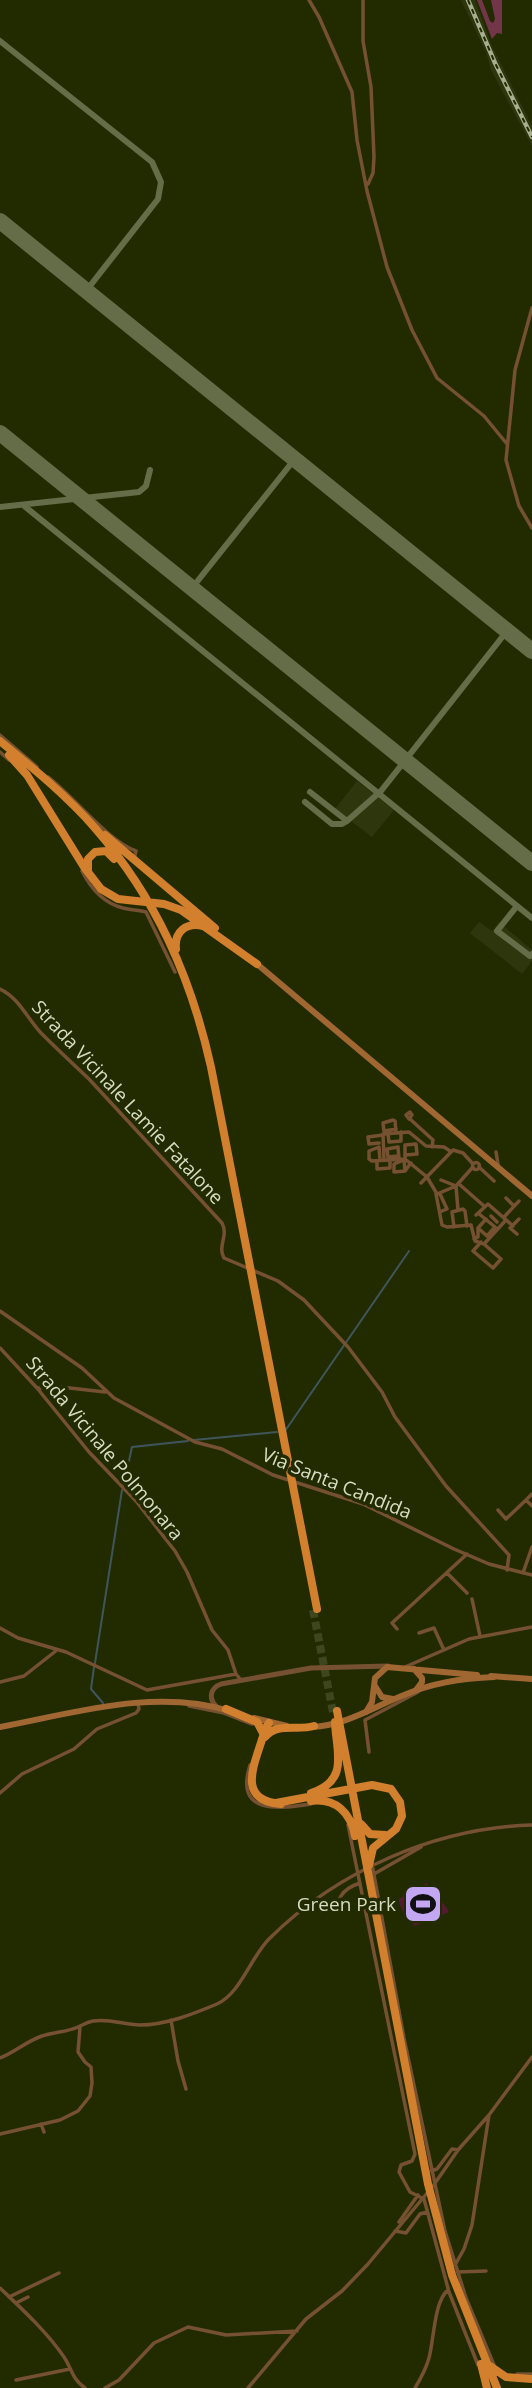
<svg xmlns="http://www.w3.org/2000/svg" width="532" height="2388" viewBox="0 0 532 2388" font-family="'Open Sans',sans-serif">
<style>
.built{fill:#2d360d}
.green{fill:#511c2f}
.forest{fill:#723549}
.lines{fill:none;stroke-linecap:round;stroke-linejoin:round}
.stream{stroke:#40555b;stroke-width:2}
.taxiway{stroke:#646c48;stroke-width:6}
.runway{stroke:#646c48;stroke-width:16}
.trunk-tunnel{stroke:#3d461d;stroke-width:8;stroke-dasharray:8 4;stroke-linecap:butt}
.minor{stroke:#755131;stroke-width:3.5}
.tertiary{stroke:#755131;stroke-width:5}
.secondary{stroke:#a16732;stroke-width:6}
.trunk{stroke:#d2802d;stroke-width:8}
.rail-casing{stroke:#a6ae90;stroke-width:4.5}
.rail{stroke:#222b00;stroke-width:2;stroke-dasharray:5;stroke-linecap:butt}
.labels{text-anchor:middle;stroke-width:7;stroke-linejoin:round;paint-order:stroke}
.street-label{font-size:19px;fill:#d5dcc3;stroke:#222b00}
.poi-label{font-size:19px;fill:#d5dcc3;stroke:#222b00;text-anchor:end}
</style>
<rect width="100%" height="100%" fill="#222b00"/>
<path class="built" d="M461 0H475L491 44 532 126V146L491 70 486 52Z
M357 781 394 810 372 837 335 809Z
M479 922 492 931 499 922 532 950V961L522 974 470 933Z"/>
<path class="green" d="M427 1883C433 1896 443 1900 449 1912L414 1926 409 1911 403 1912 398 1900 413 1889Z"/>
<path class="forest" d="M477 0H482L490 21 493 23 495 19 491 0H502V34L497 33 492 39Z"/>
<g class="lines">
<path class="stream" d="M285 1431 409 1251
M194 1440 277 1432
M124 1484 132 1447 188 1441
M95 1663 122 1490
M94 1667 91 1689 103 1703"/>
<path class="taxiway" d="M0 41 152 162 161 182 158 199 86 291
M23 505 532 918
M0 507 139 492 146 486 150 470
M192 588 294 460
M310 792 347 821
M305 802 332 824H342L347 821 381 791 507 631
M517 906 497 931 530 956 532 954"/>
<path class="runway" d="M0 221 532 651
M0 433 532 863"/>
<path class="trunk-tunnel" d="M313 1610 333 1712"/>
<path class="minor" d="M309 0 319 17 352 92 357 140 367 191 387 267 412 330 437 378 484 416 507 444
M363 0V41L371 87 374 157 373 173 368 184
M532 308 515 370 506 460 519 506 532 528
M0 735 37 767
M0 752 9 760
M48 777C74 797 108 841 136 851L134 859
M82 871C91 889 103 903 123 908 131 910 139 910 146 912L175 972
M0 989C19 998 27 1018 41 1033 57 1049 73 1064 89 1079L222 1223C229 1236 217 1246 224 1258L278 1281 304 1300 348 1347 382 1392 395 1417 446 1486 509 1555 507 1570
M410 1112 412 1115 409 1119 406 1115Z
M410 1119 433 1140 432 1147
M396 1129 384 1131 383 1123 393 1120 395 1121 396 1132
M388 1134 389 1142 401 1141V1132
M379 1143 369 1144 368 1137 383 1135
M496 1152 498 1164
M398 1156 388 1157 387 1149 398 1147 399 1159
M405 1159V1145L416 1144 417 1154 406 1155
M380 1160 379 1147 369 1151V1159L372 1161 405 1159 427 1177 437 1194 456 1186 472 1168
M384 1160 383 1134 409 1132 426 1146 444 1147 450 1151
M377 1162V1169L390 1168V1160
M472.5 1166a3.5 3.5 0 1 1 7 0a3.5 3.5 0 1 1-7 0Z
M479 1167 494 1181
M405 1171 404 1160 394 1164V1172L405 1171 411 1163
M441 1180 456 1186
M421 1183 453 1150 463 1153 473 1164
M459 1184 484 1206
M456 1186 458 1210
M436 1194 442 1225 447 1227 471 1225 475 1241 484 1244 506 1220
M440 1194 447 1209 442 1211
M506 1198 514 1206
M476 1215 488 1204 513 1226
M491 1216 497 1222
M504 1217 519 1201
M454 1227 452 1212 463 1209 465 1211 467 1226
M478 1228 487 1236 495 1227 478 1213
M517 1234 510 1228 519 1219
M474 1239 478 1237V1228L486 1219
M481 1242 473 1251 493 1268 501 1259 484 1244
M0 1311 82 1368 114 1398 195 1442 222 1449 273 1475 363 1504 454 1549 489 1564 532 1575
M0 1348 37 1388 89 1452 136 1501 175 1551 187 1572 212 1630 228 1650 236 1674 241 1680
M37 1388 61 1387 105 1392
M526 1500 532 1494
M498 1510 506 1519 526 1500 532 1506
M447 1573 467 1593
M523 1573 532 1547
M472 1599 480 1636
M0 1628 18 1638 66 1652 147 1690 236 1674
M397 1629 392 1623 467 1554
M419 1633 434 1628 444 1650
M405 1667 469 1639 532 1627
M0 1682 24 1676 57 1650
M189 1706 224 1713 252 1724
M369 1752 365 1720 418 1692
M250 1765C234 1815 279 1809 311 1804
M0 1793 22 1774 74 1749 97 1729 136 1713 139 1709 138 1704
M348 1825 415 2154 412 2161 401 2165 399 2172 410 2192 424 2199 449 2292 478 2365
M372 1864 404 2038 445 2231 466 2298 494 2365
M374 1874 421 1847
M313 1901 321 1912C333 1913 337 1906 341 1896 345 1889 354 1885 360 1883
M171 2020 178 2061 186 2089
M0 2058C15 2052 27 2041 42 2036 54 2032 67 2032 78 2027 83 2025 87 2022 93 2021 110 2018 123 2025 140 2025 166 2025 193 2014 217 2004 240 1994 251 1957 269 1939 338 1870 436 1828 532 1825
M41 2124 44 2132
M0 2134 60 2120 78 2111 90 2096 92 2083 91 2067 85 2062 78 2052 80 2027
M431 2171 437 2169 452 2149 458 2150
M433 2186 458 2150 489 2115
M399 2222 418 2195
M395 2231 406 2233 420 2214 427 2212
M455 2265 464 2249 472 2225 489 2115 532 2057
M457 2272 486 2271
M0 2288C23 2310 46 2331 64 2357 72 2369 72 2379 85 2388
M9 2297 59 2273
M16 2303 28 2297
M517 2374H532
M16 2380 70 2369
M105 2388 119 2380 154 2343 188 2327 226 2335 297 2331
M248 2388 306 2319 342 2291 368 2264 428 2192
M415 2388C421 2378 426 2369 429 2358 434 2340 434 2301 448 2290"/>
<path class="tertiary" d="M217 1707C208 1699 210 1688 221 1684L311 1668 388 1666"/>
<path class="secondary" d="M257 964 532 1196
M414 1669 422 1678V1682L416 1690
M491 1676 532 1679
M375 1686 382 1697 393 1699
M366 1712 372 1702 375 1678 387 1667 477 1675
M254 1718 287 1726
M0 1727C75 1713 154 1688 230 1711
M312 1727C347 1725 373 1707 404 1695 432 1683 463 1678 494 1677"/>
<path class="trunk" d="M0 741C33 768 67 796 95 828 156 898 191 977 211 1067L317 1609
M9 755 27 775 84 867 101 889 118 899 164 904 181 910 257 964
M105 835 215 928
M88 871V859L95 852 106 851 114 859
M176 949C174 932 186 922 203 926
M226 1709 257 1722 263 1733
M337 1711 428 2184 452 2275 497 2388
M269 1723 265 1729C258 1759 232 1800 281 1804
M265 1737C277 1722 297 1731 314 1726
M311 1793C350 1781 336 1751 335 1722
M311 1801C336 1798 351 1813 355 1836
M276 1803 372 1785 391 1789 400 1802 402 1816 396 1829 373 1848 369 1865
M361 1824 370 1834 385 1835
M481 2364 487 2388
M490 2366 506 2377 532 2379"/>
<defs>
<path id="rail" d="M468 0 495 63 532 137"/>
</defs>
<use href="#rail" class="rail-casing"/>
<use href="#rail" class="rail"/>
</g>
<defs>
<symbol id="stadium-square" viewBox="-11 -11 22 22"><rect x="-9" y="-9" width="18" height="18" rx="4" fill="#c3a7f2" stroke="#222b00"/><path d="M0-5a6.5 5 0 1 0 0 10a6.5 5 0 1 0 0-10ZM-3.5-1.8h7v3.6h-7Z" fill="#111"/></symbol>
</defs>
<g fill-rule="evenodd">
<use href="#stadium-square" x="401" y="1882" width="44" height="44"/>
</g>
<g class="labels">
<g class="street-label">
<text transform="translate(128 1102) rotate(47)" y="7">Strada Vicinale Lamie Fatalone</text>
<text transform="translate(105 1448) rotate(50)" y="7">Strada Vicinale Polmonara</text>
<text transform="translate(337 1483) rotate(22)" y="7">Via Santa Candida</text>
</g>
<g class="poi-label">
<text x="396" y="1911">Green Park</text>
</g>
</g>
</svg>
